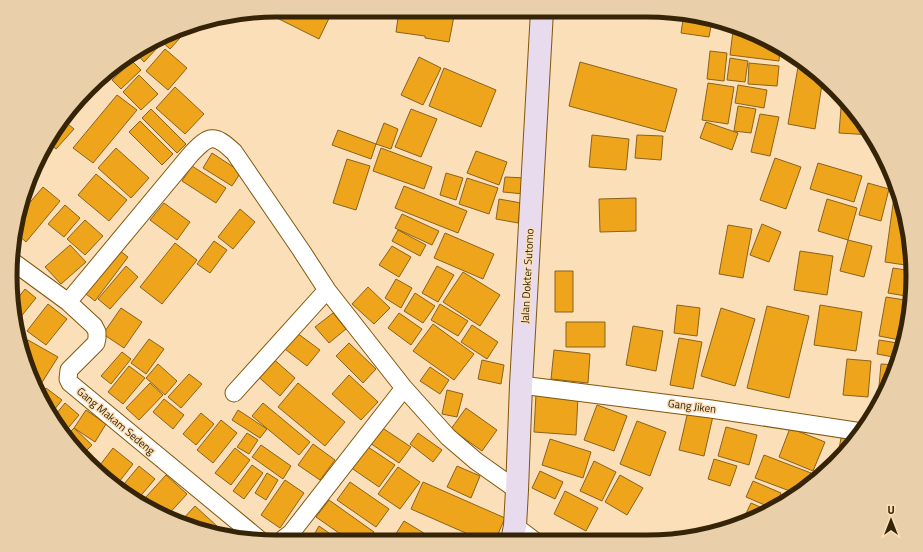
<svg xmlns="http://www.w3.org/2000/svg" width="923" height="552" viewBox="0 0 923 552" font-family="'Titillium Web',sans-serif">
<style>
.building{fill:#eea51b;stroke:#8b621c}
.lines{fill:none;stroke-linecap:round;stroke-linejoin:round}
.street-casing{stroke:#80570b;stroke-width:19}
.secondary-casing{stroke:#80570b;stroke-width:24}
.street{stroke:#fff;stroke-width:17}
.secondary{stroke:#e9dbee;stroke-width:22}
.labels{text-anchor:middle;stroke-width:3;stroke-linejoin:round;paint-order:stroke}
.street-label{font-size:11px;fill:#352407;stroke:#fadfb8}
.rim{fill:none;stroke:#352407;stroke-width:5}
</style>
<rect width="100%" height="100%" fill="#fadfb8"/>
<path class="building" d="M276 10H333L319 39 265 12Z
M399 11H455L449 42 425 38V36L396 32Z
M684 13 712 20 709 37 681 33Z
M187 26 189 28 170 49 160 40Z
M733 31 754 33 780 49 779 61 730 55Z
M157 42 160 45 144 62 136 53Z
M165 49 187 68 168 90 146 71Z
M710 51 727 53 724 81 707 79Z
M419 57 441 68 423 105 401 95Z
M127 58 129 60 112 77 107 72 114 65Z
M730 58 748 61 745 82 727 80Z
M132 61 141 70 121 89 112 80Z
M580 62 677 89 665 132 569 106Z
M749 63 779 66 777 86 748 84Z
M798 67 814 70 823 78 815 129 788 124Z
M444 68 496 90 481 127 429 106Z
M139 75 158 94 141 110 123 92Z
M104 76 108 80 93 94 89 90Z
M708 83 734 87 728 124 702 120Z
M738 85 767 90 764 108 735 103Z
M175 87 204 114 185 134 156 108Z
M117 95 137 110 93 163 73 148Z
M83 96 88 100 73 118 67 113Z
M738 106 756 109 751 133 734 131Z
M841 108H852L872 135 839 133Z
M151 109 186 144 177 153 142 118Z
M411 109 437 119 421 157 395 147Z
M760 114 779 117 770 156 751 152Z
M62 119 74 129 56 149 49 143Z
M140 121 173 154 162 165 129 132Z
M706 122 738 133 732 150 700 138Z
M384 123 398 129 391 149 376 144Z
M338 130 376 144 371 159 332 145Z
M592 135 629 139 626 170 589 167Z
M637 135 663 136 661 160 635 158Z
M116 148 149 178 131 198 98 168Z
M381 148 432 167 424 189 373 171Z
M476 151 507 162 499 185 467 173Z
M212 153 241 172 232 186 203 168Z
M775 158 801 167 786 209 760 200Z
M347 159 370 166 356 210 333 203Z
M818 163 862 176 854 202 810 189Z
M192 166 226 188 216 203 182 181Z
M446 173 463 178 456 200 440 195Z
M96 174 127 200 109 221 78 195Z
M505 177 526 178 524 194 503 192Z
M467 178 498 188 489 214 459 204Z
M868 183 889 189 881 221 859 215Z
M404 186 467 211 458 233 395 208Z
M43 187 60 201 26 242 17 234 20 214Z
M894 197 901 198 911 241 912 266 885 262Z
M636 198V231L600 232 599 199Z
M499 199 521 203 518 223 496 219Z
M827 199 857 208 848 240 818 231Z
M164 203 190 222 177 240 150 220Z
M65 205 80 218 64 237 48 224Z
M240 209 255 222 233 249 218 237Z
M402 214 439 231 432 245 395 228Z
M85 220 103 236 85 255 67 239Z
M762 224 781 232 769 262 750 255Z
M728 225 752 229 743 278 719 274Z
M398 230 426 245 420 256 392 241Z
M445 233 494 254 483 279 434 258Z
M848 240 872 246 864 277 840 271Z
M214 241 227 250 210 273 197 264Z
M175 243 197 260 162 304 140 287Z
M70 245 86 262 61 284 45 267Z
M392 246 411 257 399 277 379 265Z
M115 247 128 257 95 301 82 291Z
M800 251 833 256 827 295 794 290Z
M126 266 138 277 110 309 98 299Z
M437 266 454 275 438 302 422 293Z
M893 268 912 271V297L888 293Z
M555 271H573V312H555Z
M463 272 500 295 480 326 443 302Z
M396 279 412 288 401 308 385 298Z
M12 286 18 291 14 297Z
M368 287 390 308 374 324 352 304Z
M25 289 36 298 19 319 17 318 14 303Z
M415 293 435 306 423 323 404 311Z
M886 297 911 301 905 341 879 336Z
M48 304 67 319 46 345 27 331Z
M440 304 468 321 458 336 431 320Z
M677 305 700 308 697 336 674 333Z
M820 305 862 312 856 351 814 345Z
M767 306 809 316 789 398 747 388Z
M121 308 142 322 124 348 103 334Z
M721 308 755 319 735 386 701 376Z
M333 313 346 329 329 343 315 327Z
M399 313 422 329 411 345 388 328Z
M566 322H605V347H566Z
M433 324 474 354 454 380 413 351Z
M472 325 498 342 487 359 461 342Z
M633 326 663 331 656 371 626 365Z
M293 330 320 350 307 366 281 346Z
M679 338 702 342 693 389 670 385Z
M149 339 164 349 146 374 131 363Z
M28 340 58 357 41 384 33 378 24 361 22 350Z
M879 340 904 344 899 358 877 354Z
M349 343 376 369 363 383 336 356Z
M554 350 590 354 588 383 551 379Z
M122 352 131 359 111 384 101 376Z
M270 356 295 378 280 396 254 373Z
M847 359 871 361 868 397 843 395Z
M482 360 504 365 501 384 478 379Z
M158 364 177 381 165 395 146 378Z
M881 364 896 365 883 398 878 397Z
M129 366 145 378 123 404 108 392Z
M430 367 449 380 440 394 420 381Z
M189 374 202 384 181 408 168 397Z
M349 375 378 402 361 420 332 394Z
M150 383 163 395 139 420 126 408Z
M298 383 345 422 325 446 278 407Z
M46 388 62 400 50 415 41 395Z
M447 390 463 394 457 417 442 414Z
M536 394 578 397 576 435 534 432Z
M164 399 184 415 173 429 153 412Z
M874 402H880L873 414Z
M65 403 79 415 64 433 55 424 52 419Z
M263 403 310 442 299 455 252 416Z
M597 405 627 416 614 451 584 440Z
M466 408 497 430 482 451 451 429Z
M86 410 106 424 95 442 74 428Z
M238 410 267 429 260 438 232 420Z
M688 411 713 416 704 456 679 450Z
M201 413 214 424 196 445 183 434Z
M221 420 237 433 213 463 197 450Z
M637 421 666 432 650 476 620 464Z
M381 427 411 447 399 463 370 443Z
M726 427 757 435 749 465 718 456Z
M74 428 92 445 83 454 66 436Z
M790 428 825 442 813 471 779 457Z
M247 433 258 440 249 454 237 447Z
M418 433 442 450 433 462 410 444Z
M841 438 856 440 837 460Z
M550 439 591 452 583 478 542 465Z
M313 444 335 460 320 480 298 465Z
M261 445 291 466 283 479 252 457Z
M365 445 395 465 379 487 350 467Z
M113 448 133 464 115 487 97 469Z
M235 448 250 460 231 485 215 473Z
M764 455 811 473 805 489 798 494 755 478Z
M714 459 737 466 730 486 708 479Z
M594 461 616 472 602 501 580 491Z
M252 465 263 473 244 499 233 491Z
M139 466 155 479 137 500 119 490Z
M457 466 480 476 471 498 447 487Z
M398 467 420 482 400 509 378 494Z
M540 471 563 482 555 499 532 488Z
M267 473 278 480 266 500 255 493Z
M166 475 187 494 166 517 145 498Z
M620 475 643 488 627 515 605 502Z
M285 480 304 493 280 528 261 515Z
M753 481 781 493 774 509 746 497Z
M350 482 389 509 376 527 337 500Z
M423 482 505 518 495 541H484L411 509Z
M565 491 598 508 586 531 554 514Z
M784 495 793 497 781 506Z
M329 500 374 532 369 540H349L316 517Z
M751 503 769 511 741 524Z
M195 506 218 527 213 532 179 523Z
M404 521 437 541 392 540Z
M319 526 339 540H311Z
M675 531 686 537 669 540Z"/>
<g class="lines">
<defs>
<path id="street" d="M12 261 68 302 94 326 97 332V338L96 343 69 370 68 379 70 383 260 540
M68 302 191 154C209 135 214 133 234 152L301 250 327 290 404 388 448 437 476 461 517 490
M521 385 711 409 862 432
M234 393 327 290
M515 526 535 541
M282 540 291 533 404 388"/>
<path id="secondary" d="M512 541 515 526 517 490 521 385 542 11"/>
</defs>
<use href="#street" class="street-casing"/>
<use href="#secondary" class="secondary-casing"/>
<use href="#street" class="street"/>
<use href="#secondary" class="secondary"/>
</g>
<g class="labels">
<g class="street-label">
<text transform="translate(527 276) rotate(-87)" y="4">Jalan Dokter Sutomo</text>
<text transform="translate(692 406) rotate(7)" y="4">Gang Jiken</text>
<text transform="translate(116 421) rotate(40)" y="4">Gang Makam Sedeng</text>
</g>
</g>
<path d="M0 0H923V552H0ZM276 17H647A259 259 0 0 1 906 276V276A259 259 0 0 1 647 535H276A259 259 0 0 1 17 276V276A259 259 0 0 1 276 17Z" fill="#ead0aa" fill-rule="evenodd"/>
<path class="rim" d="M276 17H647A259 259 0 0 1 906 276V276A259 259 0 0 1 647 535H276A259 259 0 0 1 17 276V276A259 259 0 0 1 276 17Z"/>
<g transform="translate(891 520)" stroke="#fadfb8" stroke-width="3" paint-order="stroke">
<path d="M0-3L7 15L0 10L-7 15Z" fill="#352407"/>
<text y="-6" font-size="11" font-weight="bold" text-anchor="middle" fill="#352407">U</text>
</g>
</svg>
